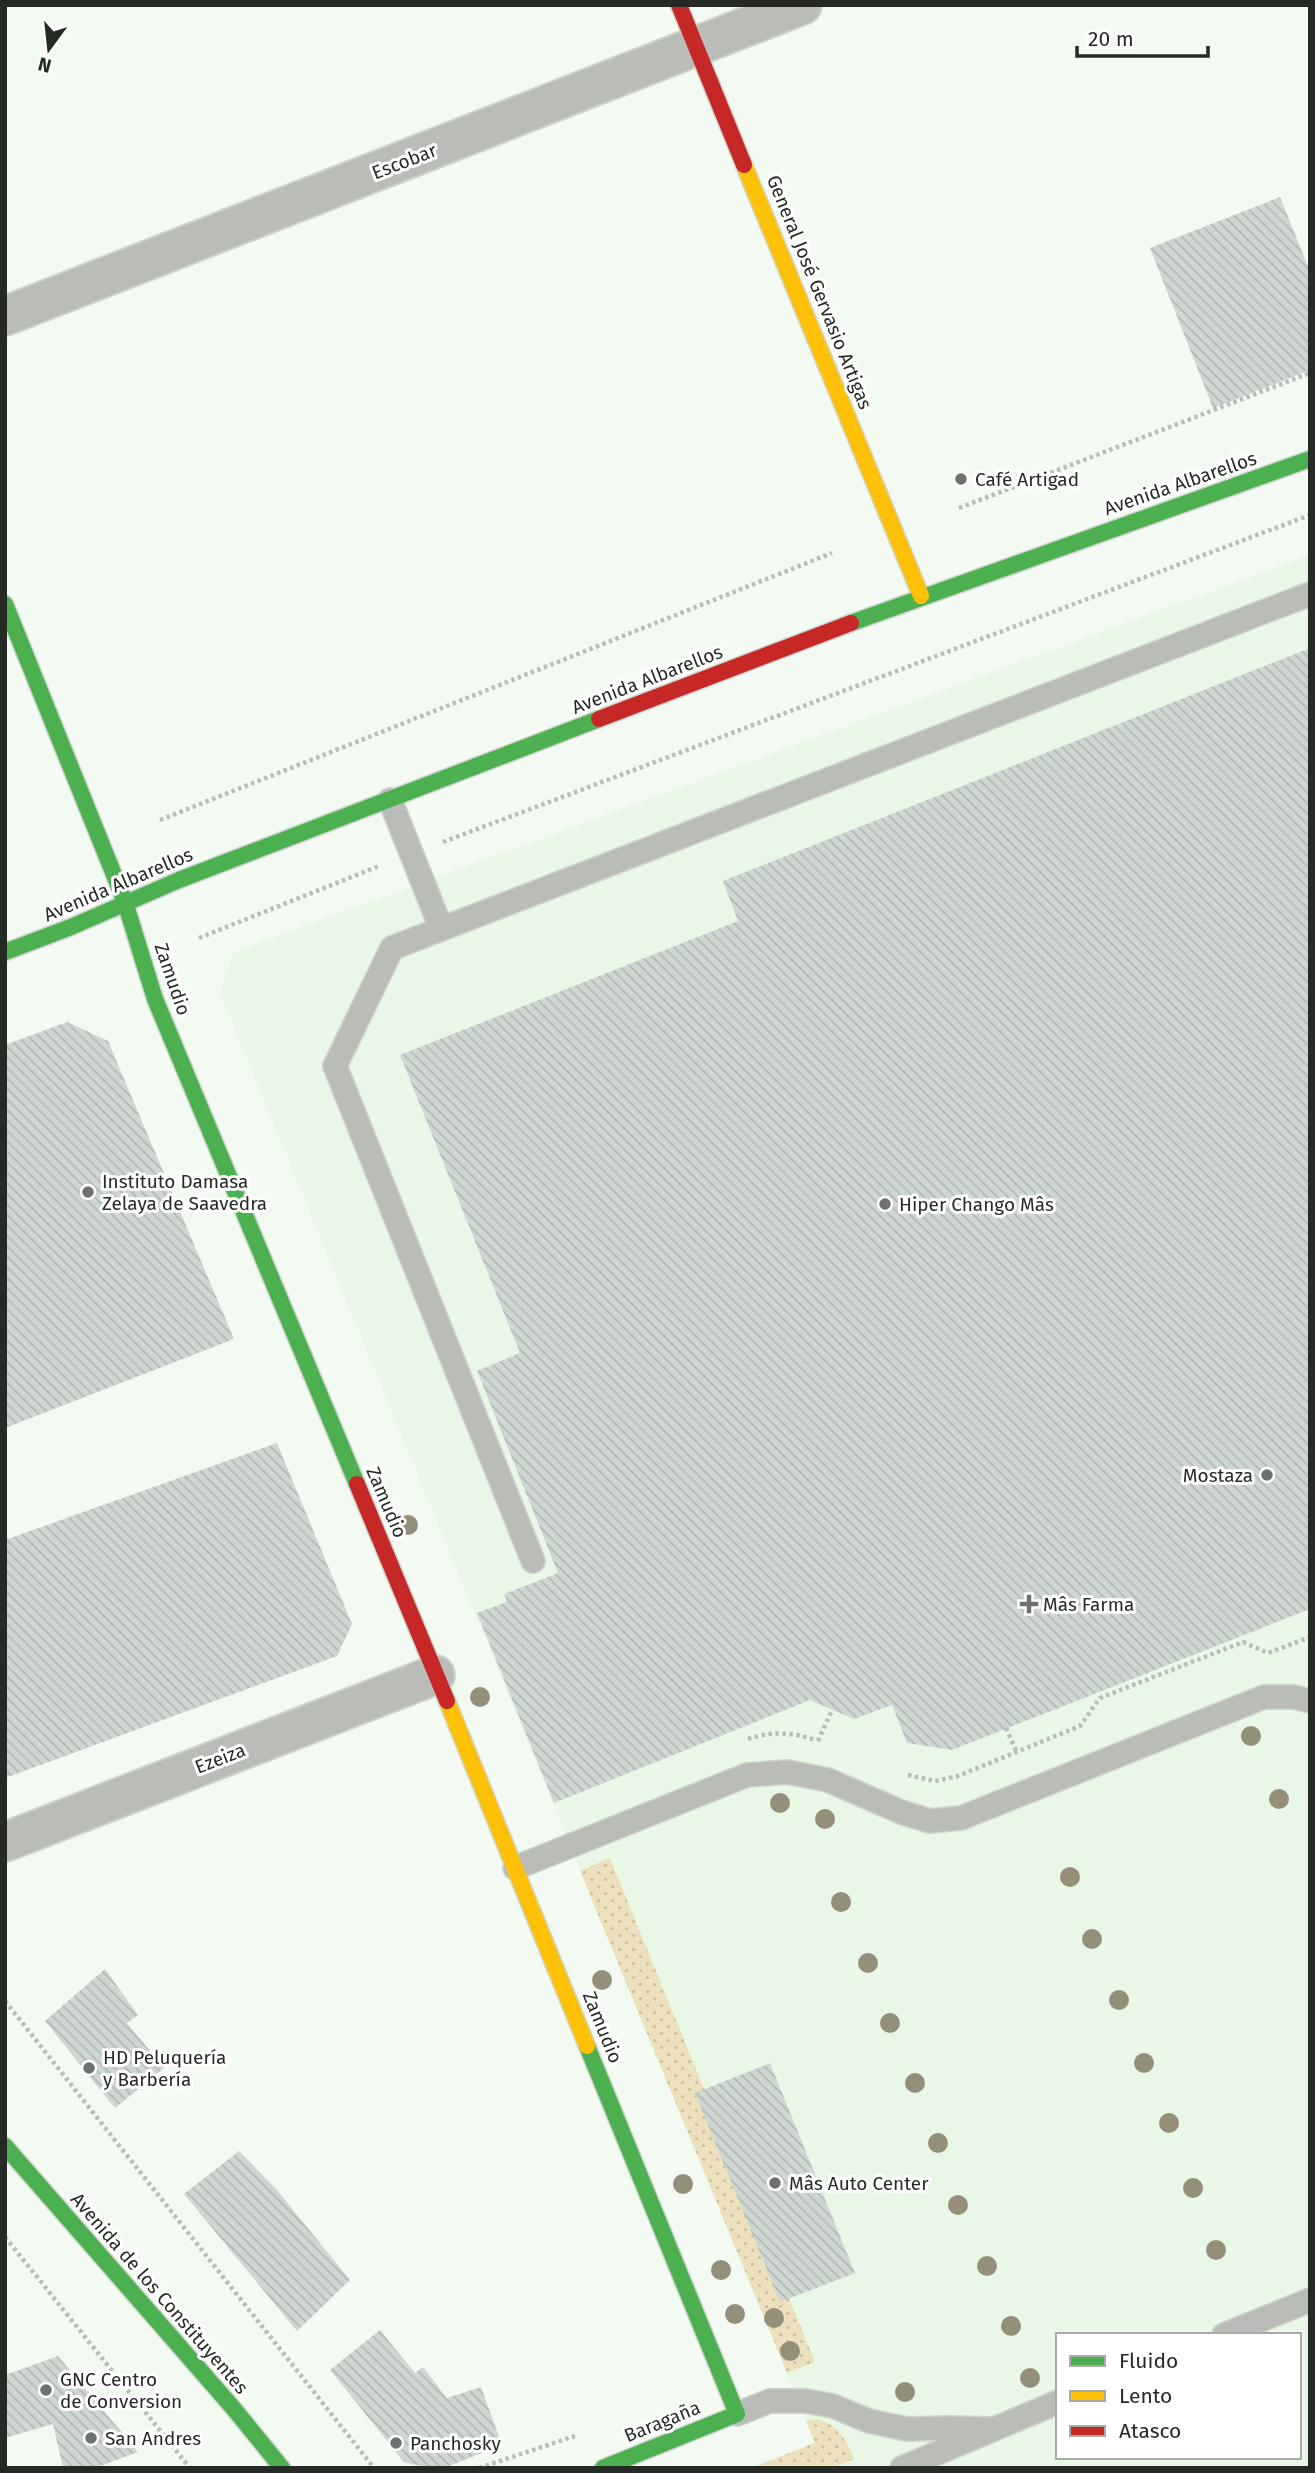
<svg xmlns="http://www.w3.org/2000/svg" width="1315" height="2473" viewBox="0 0 1315 2473" font-family="'Fira Sans',sans-serif">
<style>
.built{fill:#e8f7e6;fill-rule:evenodd}
.grass{fill:url(#grass-dots)}
.building{fill:url(#building-back-hatch)}
.lines{fill:none;stroke-linecap:round;stroke-linejoin:round}
.lane-casing{stroke:#ced4cd;stroke-width:26}
.street-casing{stroke:#ced4cd;stroke-width:42}
.fast-casing{stroke:#ced4cd;stroke-width:19}
.slow-casing{stroke:#ced4cd;stroke-width:19}
.jam-casing{stroke:#ced4cd;stroke-width:19}
.path{stroke:#babdb8;stroke-width:4.5;stroke-dasharray:3.5 3.5;stroke-linecap:butt}
.lane{stroke:#babcb7;stroke-width:23}
.street{stroke:#babcb7;stroke-width:38}
.fast{stroke:#4caf50;stroke-width:16}
.slow{stroke:#ffc107;stroke-width:16}
.jam{stroke:#c62828;stroke-width:16}
.tree{fill:#948f7a}
.poi-dot{fill:#6d736c;stroke:#fff;stroke-width:2.5}
.labels{text-anchor:middle;stroke-width:6;stroke-linejoin:round;paint-order:stroke}
.street-label{font-size:19px;fill:#252b24;stroke:#fff}
.poi-label{font-size:19px;fill:#252b24;stroke:#fff;text-anchor:start}
</style>
<defs>
<pattern id="grass-dots" width="8" height="8" patternUnits="userSpaceOnUse" patternTransform="scale(1.75)"><rect width="8" height="8" fill="#ece1bc"/><path d="M2 2h.1M6 6h.1" fill="none" stroke="#cac1a1" stroke-width="1.8" stroke-linecap="round"/></pattern>
<pattern id="building-back-hatch" width="6" height="6" patternUnits="userSpaceOnUse" patternTransform="scale(1.75)"><rect width="6" height="6" fill="#cfd7d2"/><path d="M-1 5l2 2M0 0l6 6M5-1l2 2" fill="none" stroke="#b2b9b4"/></pattern>
</defs>
<rect width="100%" height="100%" fill="#f2faf1"/>
<path class="built" d="M1310 555V2468H751L815 2442 220 993 234 952ZM1058 2335H1299V2457H1058Z"/>
<path class="grass" d="M610 1858 815 2362 787 2373 580 1871Z
M816 2419C838 2424 845 2439 854 2459L831 2468H751L815 2443 806 2421Z"/>
<path class="building" d="M1280 197 1310 271V370L1213 408 1150 248Z
M1310 648V1609L952 1750 907 1743 892 1705 854 1719 810 1700 554 1803 477 1613 507 1602 504 1594 558 1573 477 1371 520 1353 400 1055 738 921 723 881Z
M67 1022 108 1041 234 1339 5 1428V1045Z
M277 1443 352 1624 337 1656 5 1778V1540Z
M105 1969 138 2015 127 2023 164 2068 115 2108 45 2021Z
M770 2063 855 2273 780 2302 695 2093Z
M239 2151 277 2190 350 2280 297 2331 184 2194Z
M380 2330 415 2373 423 2367 447 2398 481 2387 502 2445 444 2468H429L404 2462 330 2370Z
M58 2356 99 2405 138 2452 95 2468H63L53 2424 5 2438V2375Z"/>
<g class="lines">
<defs>
<path id="lane" d="M390 800 441 928
M533 1561 335 1066 392 948 1310 594
M515 1868 747 1775 787 1772 828 1780 901 1812 930 1821 961 1818 1264 1697H1294L1310 1701
M1224 2335 1310 2300
M737 2414 770 2401H806L833 2406 869 2421 907 2429 950 2428 990 2429
M902 2468 1058 2402"/>
<path id="street" d="M5 316 802 5
M5 1842 435 1675"/>
<path id="fast" d="M5 604 125 902 155 999 357 1484
M851 623 1310 459
M5 952 71 927 179 880 599 719
M587 2046 737 2414 603 2468
M5 2146 234 2409 282 2468"/>
<path id="slow" d="M744 165 921 596
M447 1701 587 2046"/>
<path id="jam" d="M679 5 744 165
M599 719 851 623
M357 1484 447 1701"/>
</defs>
<use href="#lane" class="lane-casing"/>
<use href="#street" class="street-casing"/>
<use href="#fast" class="fast-casing"/>
<use href="#slow" class="slow-casing"/>
<use href="#jam" class="jam-casing"/>
<path class="path" d="M959 508 1310 373
M160 820 832 553
M443 842 1310 515
M199 938 379 866
M1006 1728 1017 1753
M748 1739C772 1731 792 1732 815 1740
M818 1741 832 1710
M908 1775 935 1781 958 1776 1080 1726 1100 1698 1243 1642 1268 1653 1310 1637
M5 2001 374 2468
M5 2237 190 2468
M479 2468 575 2436"/>
<use href="#lane" class="lane"/>
<use href="#street" class="street"/>
<use href="#fast" class="fast"/>
<use href="#slow" class="slow"/>
<use href="#jam" class="jam"/>
</g>
<g class="tree">
<circle cx="408" cy="1525" r="10"/>
<circle cx="480" cy="1697" r="10"/>
<circle cx="1251" cy="1736" r="10"/>
<circle cx="1279" cy="1799" r="10"/>
<circle cx="780" cy="1803" r="10"/>
<circle cx="825" cy="1819" r="10"/>
<circle cx="1070" cy="1877" r="10"/>
<circle cx="841" cy="1902" r="10"/>
<circle cx="1092" cy="1939" r="10"/>
<circle cx="868" cy="1963" r="10"/>
<circle cx="602" cy="1980" r="10"/>
<circle cx="1119" cy="2000" r="10"/>
<circle cx="890" cy="2023" r="10"/>
<circle cx="1144" cy="2063" r="10"/>
<circle cx="915" cy="2083" r="10"/>
<circle cx="1169" cy="2123" r="10"/>
<circle cx="938" cy="2143" r="10"/>
<circle cx="683" cy="2184" r="10"/>
<circle cx="1193" cy="2188" r="10"/>
<circle cx="958" cy="2205" r="10"/>
<circle cx="1216" cy="2250" r="10"/>
<circle cx="987" cy="2266" r="10"/>
<circle cx="721" cy="2270" r="10"/>
<circle cx="735" cy="2314" r="10"/>
<circle cx="774" cy="2318" r="10"/>
<circle cx="1011" cy="2326" r="10"/>
<circle cx="790" cy="2351" r="10"/>
<circle cx="1030" cy="2378" r="10"/>
<circle cx="905" cy="2392" r="10"/>
</g>
<g class="poi-dot">
<circle cx="961" cy="479" r="7"/>
<circle cx="88" cy="1192" r="7"/>
<circle cx="885" cy="1204" r="7"/>
<circle cx="1267" cy="1475" r="7"/>
<path d="M1025.5 1593.5h7v7h7v7h-7v7h-7v-7h-7v-7h7z"/>
<circle cx="89" cy="2068" r="7"/>
<circle cx="775" cy="2183" r="7"/>
<circle cx="46" cy="2390" r="7"/>
<circle cx="91" cy="2438" r="7"/>
<circle cx="396" cy="2443" r="7"/>
</g>
<g class="labels">
<g class="street-label">
<text transform="translate(404 161) rotate(-21)" y="7">Escobar</text>
<text transform="translate(820 292) rotate(68)" y="7">General José Gervasio Artigas</text>
<text transform="translate(1180 483) rotate(-19)" y="7">Avenida Albarellos</text>
<text transform="translate(647 679) rotate(-21)" y="7">Avenida Albarellos</text>
<text transform="translate(118 884) rotate(-23)" y="7">Avenida Albarellos</text>
<text transform="translate(173 979) rotate(71)" y="7">Zamudio</text>
<text transform="translate(387 1502) rotate(67)" y="7">Zamudio</text>
<text transform="translate(220 1758) rotate(-21)" y="7">Ezeiza</text>
<text transform="translate(603 2027) rotate(68)" y="7">Zamudio</text>
<text transform="translate(160 2293) rotate(49)" y="7">Avenida de los Constituyentes</text>
<text transform="translate(662 2421) rotate(-22)" y="7">Baragaña</text>
</g>
<g class="poi-label">
<text x="975" y="486">Café Artigad</text>
<text x="102" y="1188">Instituto Damasa<tspan x="102" dy="22">Zelaya de Saavedra</tspan></text>
<text x="899" y="1211">Hiper Chango Mâs</text>
<text x="1253" y="1482" text-anchor="end">Mostaza</text>
<text x="1043" y="1611">Mâs Farma</text>
<text x="103" y="2064">HD Peluquería<tspan x="103" dy="22">y Barbería</tspan></text>
<text x="789" y="2190">Mâs Auto Center</text>
<text x="60" y="2386">GNC Centro<tspan x="60" dy="22">de Conversion</tspan></text>
<text x="105" y="2445">San Andres</text>
<text x="410" y="2450">Panchosky</text>
</g>
</g>
<rect width="1315" height="2473" fill="none" stroke="#252b24" stroke-width="14"/>
<rect x="1056" y="2333" width="245" height="126" fill="#ffffff" stroke="#a8aaa7" stroke-width="2"/>
<rect x="1070" y="2356" width="35" height="10" fill="#4caf50" stroke="#a8aaa7" stroke-width="2"/>
<text x="1119" y="2368" font-size="21" fill="#252b24">Fluido</text>
<rect x="1070" y="2391" width="35" height="10" fill="#ffc107" stroke="#a8aaa7" stroke-width="2"/>
<text x="1119" y="2403" font-size="21" fill="#252b24">Lento</text>
<rect x="1070" y="2426" width="35" height="10" fill="#c62828" stroke="#a8aaa7" stroke-width="2"/>
<text x="1119" y="2438" font-size="21" fill="#252b24">Atasco</text>
<g transform="translate(49 49) rotate(195)" stroke="#ffffff" stroke-width="5" paint-order="stroke">
<path d="M0-5L12 26L0 18L-12 26Z" fill="#252b24"/>
<text y="-10" font-size="19" font-weight="bold" text-anchor="middle" fill="#252b24">N</text>
</g>
<path d="M1077 46v10h131v-10" fill="none" stroke="#252b24" stroke-width="3.5"/>
<text x="1088" y="46" font-size="21" fill="#252b24" stroke="#ffffff" stroke-width="5" paint-order="stroke">20 m</text>
</svg>
